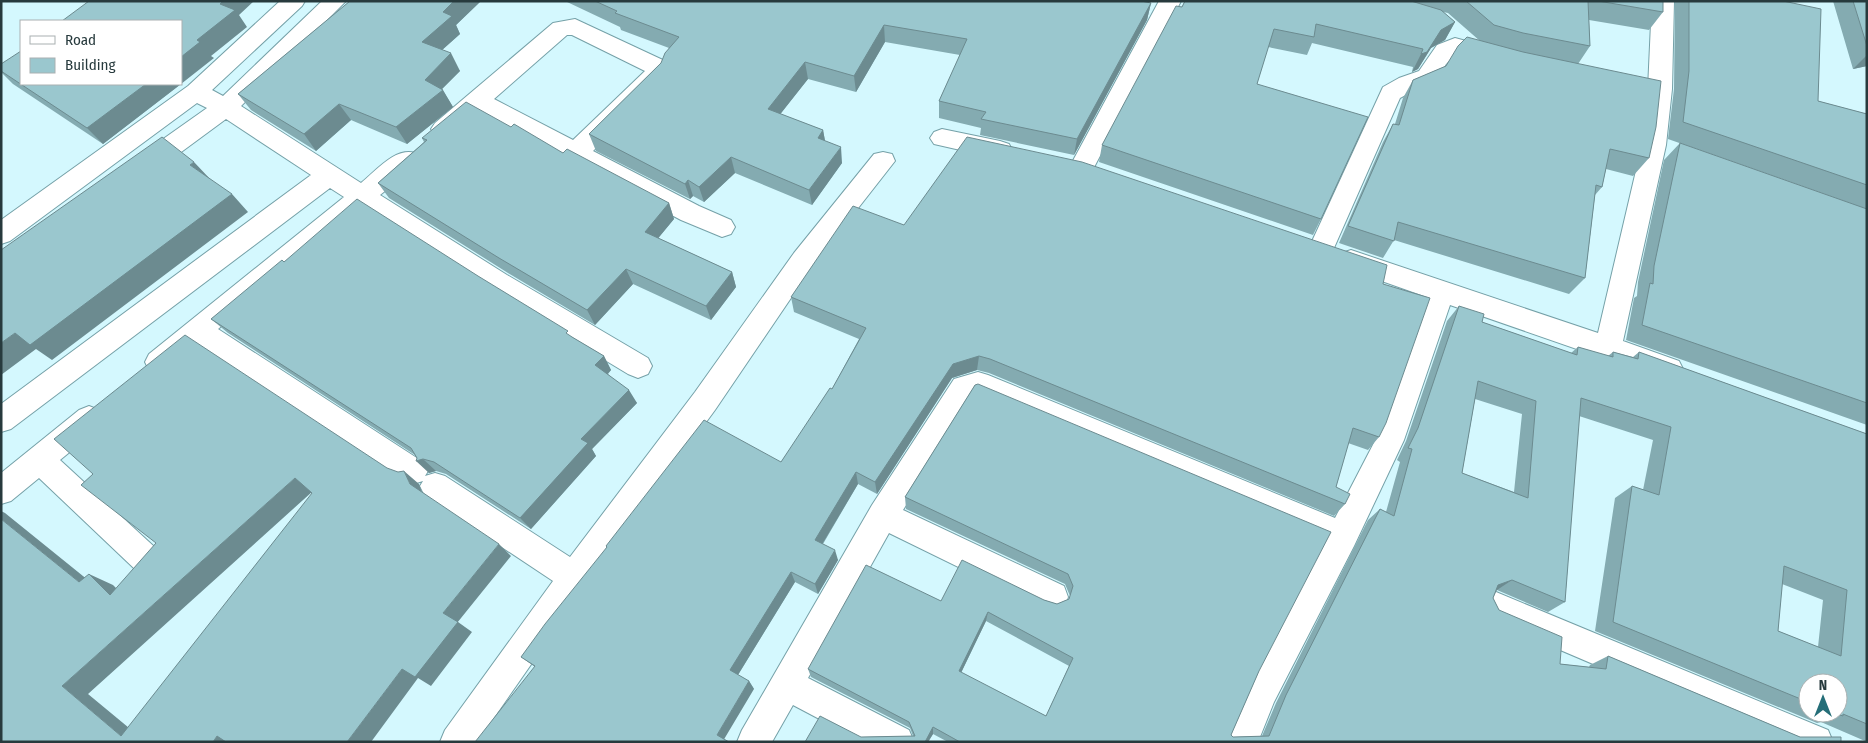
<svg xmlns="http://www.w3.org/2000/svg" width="1868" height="743" viewBox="0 0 1868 743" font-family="'Fira Sans Condensed',sans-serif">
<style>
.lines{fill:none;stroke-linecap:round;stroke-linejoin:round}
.minor-casing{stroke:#75a1a8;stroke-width:2}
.minor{fill:#fff;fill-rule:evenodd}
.wall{fill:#84abb1;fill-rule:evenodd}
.shaded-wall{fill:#6c8b90}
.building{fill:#9ac7ce;stroke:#6c8b90;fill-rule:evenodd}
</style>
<rect width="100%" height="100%" fill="#d4f8fe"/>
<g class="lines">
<defs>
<path id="minor" d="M280 1H305L302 6 212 90 223 96 322 1H346L241 106 361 183C376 171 395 147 415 153L418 160 415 167 380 195 507 275 648 358 652 366 648 374 638 378 628 374 489 290 363 209 218 329 423 462 428 471 425 476 435 473 445 476 570 557 695 392 794 253 874 154 883 152 892 154 895 161 812 267 715 410 585 587 477 742H440L445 730 553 581 425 496 420 486 423 481 413 484 403 480 199 345 169 370 159 374 149 370 145 362 149 354 344 197 330 188 11 429 1 432V404L311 175 226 119 150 175 141 177 132 175 129 168 132 161 207 108 197 103 10 241 1 244V220L188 86Z
M1159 1H1181L1090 175 1081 177 1072 175 1069 168Z
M1652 1H1674L1672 89 1666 145 1623 341 1679 361 1683 369 1679 377 1669 381 1450 305 1404 440 1354 546 1274 702 1258 742H1224L1252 680 1323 542 977 396 973 397 903 510 1064 586 1068 597 1064 608 1053 612 1042 608 889 533 808 678 909 730 914 742H863L793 705 772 742H737L742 730 872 505 954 379 978 372 988 375 1335 518 1377 437 1427 297 1342 267 1338 260 1342 253 1351 250 1598 333 1642 145 1648 89Z
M575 19 665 61C669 68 669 72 665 79L593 151 699 206 731 220 735 227 731 234 722 237 681 220 479 112C466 123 453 141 435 135L431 129 435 123 553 23ZM567 35H572L645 71 573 140 494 99Z
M1455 38 1503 51 1506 57 1503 63 1495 65 1456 54 1446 64 1435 83 1415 90 1400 98 1330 257 1321 260 1312 257 1308 250 1383 87 1399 78 1419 71 1437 45Z
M942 129 1000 141 1009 144 1012 150 1009 156 1000 159 934 144 930 138 934 132Z
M89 406 99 410 103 419 99 428 60 460 161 553 165 563 161 573 150 578 139 573 39 478 11 501 1 504V473L79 410Z
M1496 592 1828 730 1833 742H1776L1485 618 1480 607 1485 596Z"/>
</defs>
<use href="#minor" class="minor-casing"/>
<use href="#minor" class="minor"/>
</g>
<path class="wall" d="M350 1H481L456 25 460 34 442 50 460 71 442 89 453 107 407 144 351 120 316 151 251 110 238 94Z
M565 1H1141L1151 3 1147 20 1074 155 980 135 981 128 939 118V101L960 55 885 42 856 92 808 79 780 114 823 130 825 141 842 163 812 205 735 173 704 202 693 196 690 199 596 151 589 134 661 63 669 48 621 30 620 27Z
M1185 1H1663V12L1649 30 1589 20 1590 46 1578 64 1649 158 1633 176 1606 169 1602 187 1595 195 1585 278 1569 294 1394 240 1383 258 1339 243 1383 142 1393 124H1395L1403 98 1413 80 1446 66 1480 41 1448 13 1443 12 1455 22 1445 40 1431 48 1418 69 1412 72 1413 67 1312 43 1307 55 1268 47 1257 84 1321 219 1313 235 1099 162 1102 145Z
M1675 1H1783L1818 101 1867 114V209L1668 139 1674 89Z
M1833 1H1867V66L1853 69Z
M1 64 21 84H181L103 144 13 84 1 72Z
M511 127 563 153 669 203 674 219 658 238 732 272 736 287 711 320 633 284 595 325 508 273 389 198 378 183 424 142 422 138Z
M1680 143 1867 209V425L1626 340 1634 298 1637 296 1638 282 1664 160Z
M904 225 1383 284 1379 437 1368 450 1348 443 1336 487 1345 504 1334 516 989 373 977 370 952 378 877 494 858 484 823 544 838 560 818 594 795 582 738 675 749 681 754 689 535 667 521 657 607 548 606 546 781 462 832 389 859 339 794 312 791 297Z
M284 262 572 337 604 356 611 370 608 374 637 403 592 449 596 456 531 529 446 474 436 471 429 473 415 455 228 333 211 319Z
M1459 306 1482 322 1571 353 1578 347 1608 356 1613 352 1633 357 1639 352 1867 434V740L1865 741 1821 722 1817 723 1595 631 1615 498 1632 486 1643 490 1653 440 1579 416 1565 602 1548 612 1497 590 1493 598 1499 610 1560 664 1589 667 1590 665 1608 656 1800 737 1841 742H948L933 734 928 742H805L861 737 913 736 910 728 811 677 808 669 941 601 1044 600 1057 604 1069 599 1070 596 1065 584 906 509 905 497 975 385 1259 671 1231 735 1233 737 1262 736 1276 703 1368 520 1380 509 1386 512 1400 462 1397 460 1406 441 1447 321ZM1475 399 1522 414 1514 492 1462 473ZM1782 584 1823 600 1818 647 1778 631ZM986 621 1069 666 1046 716 961 673ZM1808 683 1838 713H1808Z"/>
<path class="shaded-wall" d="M223 1H254L239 15 247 27 211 56 214 58 181 84V57L197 40 220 4Z
M454 1H481L456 25 460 34 432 59 422 42 443 12Z
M1151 3 1147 20 1074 155 1077 139Z
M1455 22 1445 40 1431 48 1418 69 1412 72 1421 54 1441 30Z
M884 25 885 42 856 92 854 76Z
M451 53 460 71 434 97 425 80Z
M1867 55V66L1853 69Z
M805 62 808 79 771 126 768 109Z
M146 84H181L103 144 87 128Z
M443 90 453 107 407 144 396 127Z
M339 104 351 120 316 151 304 134Z
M823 130 826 146 818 138Z
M841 147 842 163 812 205 809 190Z
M731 157 735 173 704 202 699 187Z
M194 162 211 180 190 165Z
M688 180 693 196 690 199 685 184Z
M232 194 248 212 52 360 36 349 1 375V343L15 333Z
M669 203 674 219 651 247 645 232Z
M626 269 633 284 595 325 587 310Z
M732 272 736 287 711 320 706 306Z
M604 356 611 370 603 379 595 365Z
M979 356 977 370 952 378 877 494 875 482 953 364Z
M629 390 637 403 592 449 596 456 531 529 520 518 581 439Z
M423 459 436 471 429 473 416 461Z
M404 471 419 484 424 498 410 484Z
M856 472 858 484 818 551 815 540Z
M295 478 313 491 88 694 146 742 121 736 62 686Z
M1 511 5 513 104 593 79 582 1 519Z
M499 544 511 556 457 623 443 613Z
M835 550 838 560 818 594 815 584Z
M791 572 795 582 736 678 730 670Z
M89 574 113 585 134 606 110 595Z
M1512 580 1497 590 1483 595 1498 585Z
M988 612 986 621 958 679 959 671Z
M458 622 472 632 431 686 418 678 371 742H347L402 669Z
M749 681 754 689 723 741 717 735Z
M933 727V734L928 742H925Z
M217 736 235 742H213Z"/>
<path class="building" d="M89 1H223L220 4 235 10 197 40 200 42 181 57V21H62Z
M350 1H454L443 12 452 16 422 42 451 53 425 80 443 90 396 127 339 104 304 134 238 94Z
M595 1H1141L1151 3 1077 139 981 119 986 112 939 101 967 39 884 25 854 76 805 62 768 109 823 130 818 138 841 147 809 190 731 157 699 187 688 180 685 184 589 134 661 63 665 53 679 37 615 13 617 11Z
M1185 1H1411L1441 10 1455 22 1441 30 1427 52 1421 54 1423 49 1316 24 1314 37 1274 29 1257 84 1368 117 1321 219 1102 145 1176 6 1182 7Z
M1466 1H1588L1590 46 1523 33 1494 25Z
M1598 1H1663V12Z
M1689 1H1783L1821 9 1818 101 1867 114V185L1683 122 1689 71Z
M1853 1H1867V46Z
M1467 37 1523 52 1661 81 1656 127 1649 158 1610 149 1602 187 1596 185 1585 278 1398 222 1394 241 1348 226 1393 124 1399 125 1413 80 1446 66 1458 46Z
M21 51V84H146L87 128 1 71V64Z
M466 102 511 127 514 124 563 153 567 149 669 203 645 232 732 272 706 306 626 269 587 310 499 258 378 183 427 140 422 138Z
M162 137 194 162 190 165 232 194 30 345 15 333 1 343V250Z
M967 137 1082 162 1387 265 1383 284 1430 298 1386 423 1379 437 1353 428 1336 487 1350 494 1345 504 990 359 979 356 953 364 875 482 856 472 815 540 835 550 815 584 791 572 730 670 749 681 717 735 729 742H475L535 666 521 657 545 624 607 547 606 546 704 420 781 462 830 388 832 389 866 328 791 297 853 206 904 225Z
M1680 143 1867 209V403L1642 325 1650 283 1653 284 1654 266Z
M357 199 478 276 568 331 566 333 572 337 604 356 595 365 629 390 581 439 588 443 520 518 434 462 423 459 416 461 417 458 411 448 211 319 282 260 284 262Z
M1459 306 1484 314 1482 322 1577 355 1578 347 1613 357V352L1638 359 1639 352 1867 434V724L1843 714V716L1834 713H1838V683H1808V702L1613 622 1632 486 1659 495 1671 427 1581 398 1565 602 1512 580 1498 585 1493 598 1499 610 1562 637 1560 664 1606 669 1608 656 1800 737H1841V742H960L933 727 925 742H805L820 716 861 737 915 736 909 722 808 669 866 565 941 601 962 560 1044 600 1057 604 1069 599 1073 586 1068 574 905 497 975 385 978 384 1331 532 1259 671 1231 735 1233 737 1269 736 1286 695 1380 509 1394 516 1412 449 1408 448 1418 428ZM1478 381 1536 401 1528 498 1462 473ZM1784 566 1847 590 1841 656 1778 631ZM988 612 1073 658 1046 716 959 671Z
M185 335 387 468 398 472 404 471 410 484 499 544 443 613 458 622 415 677 402 669 347 742H226L217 736 213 742H1V519L79 582 89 574 110 595 156 543 81 485 93 474 54 439ZM295 478 312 493 121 736 62 686Z"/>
<rect width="1868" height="743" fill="none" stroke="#273a3d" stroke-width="5"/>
<rect x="20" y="20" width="162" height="65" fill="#ffffff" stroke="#a9b0b1"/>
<rect x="30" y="36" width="25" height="8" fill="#ffffff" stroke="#a9b0b1"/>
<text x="65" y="45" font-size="15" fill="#273a3d">Road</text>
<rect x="30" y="58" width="25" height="15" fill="#9ac7ce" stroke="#a9b0b1"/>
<text x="65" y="70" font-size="15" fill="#273a3d">Building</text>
<g transform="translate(1823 698)"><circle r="24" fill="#ffffff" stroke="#a9b0b1"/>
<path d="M0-4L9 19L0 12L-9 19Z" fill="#256e78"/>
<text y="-8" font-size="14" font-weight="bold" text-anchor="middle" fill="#273a3d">N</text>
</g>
</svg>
